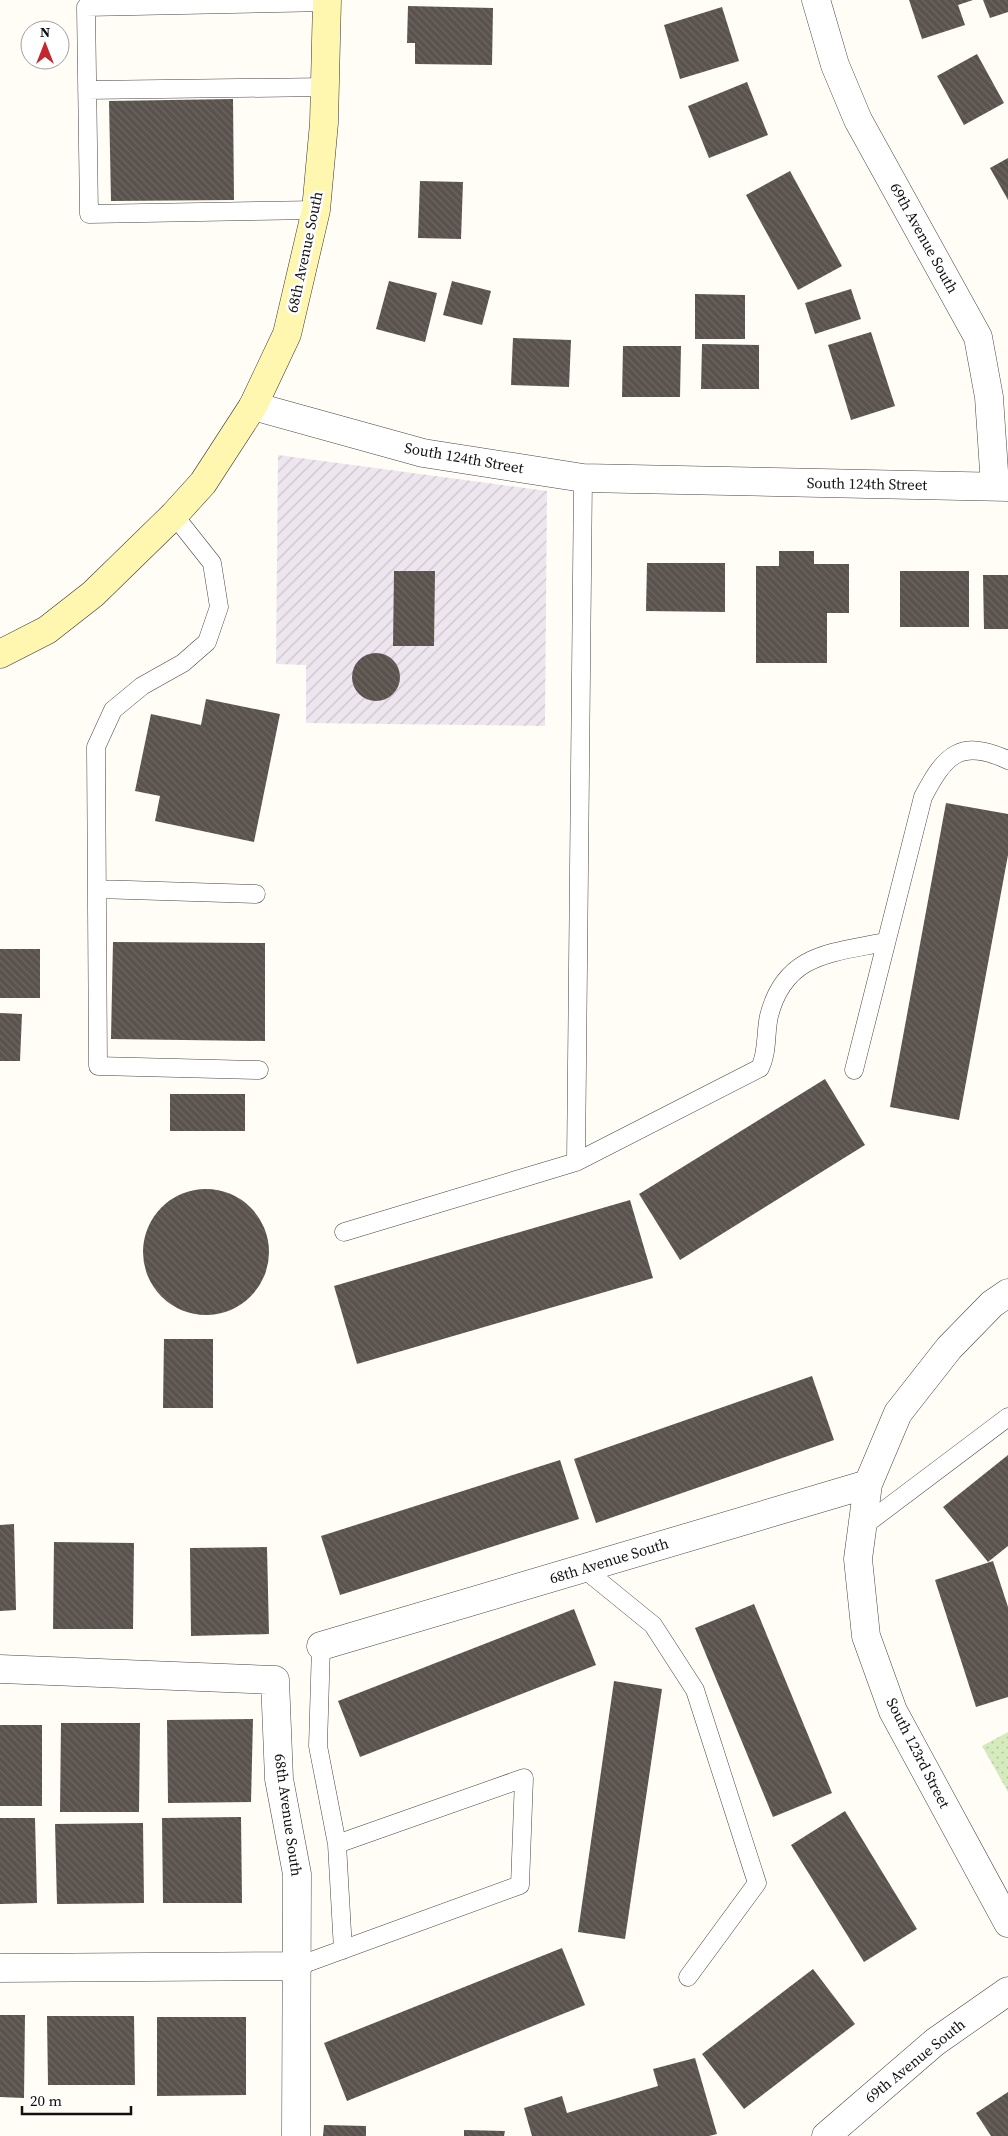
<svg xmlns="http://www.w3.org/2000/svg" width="1008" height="2136" viewBox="0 0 1008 2136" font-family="'Source Serif 4',serif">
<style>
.industrial{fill:url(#industrial-furrows)}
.grass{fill:url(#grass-dots)}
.building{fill:url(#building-back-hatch)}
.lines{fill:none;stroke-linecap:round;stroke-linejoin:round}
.lane-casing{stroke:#444;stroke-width:19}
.street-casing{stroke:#444;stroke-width:29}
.secondary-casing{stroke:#333;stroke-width:29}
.lane{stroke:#fff;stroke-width:18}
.street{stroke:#fff;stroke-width:28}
.secondary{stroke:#fff6b0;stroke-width:28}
.labels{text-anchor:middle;stroke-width:5;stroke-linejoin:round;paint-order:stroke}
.street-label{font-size:15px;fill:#111;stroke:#fff}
</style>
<defs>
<pattern id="industrial-furrows" width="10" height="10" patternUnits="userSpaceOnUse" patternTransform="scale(1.25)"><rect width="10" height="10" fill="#eee6ef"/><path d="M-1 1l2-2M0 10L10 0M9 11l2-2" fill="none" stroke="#cbc4cc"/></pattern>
<pattern id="grass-dots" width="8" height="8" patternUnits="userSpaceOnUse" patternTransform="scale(1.25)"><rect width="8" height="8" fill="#d5ebbd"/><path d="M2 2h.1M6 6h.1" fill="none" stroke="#b6c8a1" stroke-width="1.8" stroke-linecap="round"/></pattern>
<pattern id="building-back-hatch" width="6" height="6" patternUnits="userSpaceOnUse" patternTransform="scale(1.25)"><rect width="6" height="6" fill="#5a524d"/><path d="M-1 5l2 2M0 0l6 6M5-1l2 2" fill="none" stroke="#6d6662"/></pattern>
</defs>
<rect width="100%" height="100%" fill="#fffdf5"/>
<path class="industrial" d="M278 455 547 491 545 726 306 723V665L276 664Z"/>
<path class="grass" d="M1008 1732V1792L982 1746Z"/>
<path class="building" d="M909 0H973L958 5 965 25 922 39Z
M983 0H1008V12L990 18Z
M408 6 493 8 492 65 415 64V43H407Z
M722 7 739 61 680 79 664 25Z
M977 54 1004 103 964 125 937 76Z
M747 82 768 135 709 158 688 106Z
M233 99 234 200 111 201 109 101Z
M1008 158V200L990 168Z
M790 171 842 266 798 290 746 195Z
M420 181 463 182 461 239 418 238Z
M389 281 437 293 425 342 376 329Z
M452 281 491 291 482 325 443 315Z
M851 289 861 319 815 334 805 303Z
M695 294 745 295V339H695Z
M871 332 895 406 851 420 828 345Z
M513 338 571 340 569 387 511 385Z
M702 344 759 345V389H701Z
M623 346H681L680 397H622Z
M779 551H814V564H849V613H827V663H756V566H779Z
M647 563H725V612L646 611Z
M394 571H435L434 646H393Z
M900 571H969V627H900Z
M983 575H1008V629H984Z
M352 677a24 24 0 1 1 48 0a24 24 0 1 1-48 0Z
M206 699 280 714 254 842 155 821 160 796 135 791 151 714 201 725Z
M946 803 1008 814V855L959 1120 890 1107Z
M113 942 265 943V1041L111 1039Z
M0 949H40V998H0Z
M0 1013 22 1014 20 1061H0Z
M825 1079 865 1145 680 1260 639 1194Z
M170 1094H245V1131H170Z
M143 1252a63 63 0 1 1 126 0a63 63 0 1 1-126 0Z
M630 1200 653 1278 357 1364 334 1286Z
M164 1339H213V1408H163Z
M812 1376 834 1440 596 1523 574 1459Z
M1008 1455V1546L988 1562 943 1507Z
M560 1460 579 1519 340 1595 321 1536Z
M14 1524 16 1610 0 1611V1525Z
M54 1542 134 1543 133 1629H53Z
M267 1547 269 1634 191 1636 190 1548Z
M993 1561 1008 1607V1697L976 1707 935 1580Z
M754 1604 832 1793 773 1817 695 1628Z
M574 1609 596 1665 360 1757 338 1701Z
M614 1681 662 1689 625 1939 578 1932Z
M253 1719 251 1802 168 1803 167 1720Z
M61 1723H140L139 1812H60Z
M0 1725H42V1806H0Z
M845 1811 917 1929 864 1962 791 1845Z
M241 1817 242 1903H163L162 1818Z
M0 1818H35L37 1903 0 1904Z
M143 1823 144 1903 57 1904 55 1824Z
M562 1948 585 2005 347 2101 324 2043Z
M813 1969 855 2024 744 2109 702 2054Z
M0 2015H25L24 2098 0 2097Z
M47 2016H134L135 2085H48Z
M157 2017H246V2095L157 2096Z
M695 2058 717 2134 709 2136H532L524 2108 562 2096 567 2113 658 2086 653 2069Z
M1008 2092V2136H991L976 2113Z
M324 2125 366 2126V2136H323Z
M464 2130 505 2131 504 2136H464Z"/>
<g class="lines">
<defs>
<path id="lane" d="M87 90 325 87
M316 210 89 214 86 7 327 2
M174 515 212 563 219 607 207 642 183 663 142 686 113 710 96 747 98 1066 259 1070
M97 889 256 894
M854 1070 923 797C945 755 960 738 1008 760
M576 1162 583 478
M344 1232 576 1162 760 1068C768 1052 765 1034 769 1016 785 953 832 953 885 942
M862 1527 1008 1417
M583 1568 653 1625 695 1690 757 1883 688 1977
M321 1646 318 1746 337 1844
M298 1966 520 1885 524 1778 337 1844 343 1950"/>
<path id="street" d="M816 0 835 65 858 120 978 337 989 397 995 486
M253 406 423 453 583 478 1008 487
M1008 1293 992 1304 949 1348 898 1413 868 1484 858 1559 866 1636 893 1711 1008 1923
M321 1646 868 1484
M0 1669 275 1680 279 1779 297 1874 296 2136
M0 1968 298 1966
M826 2136 935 2042 1008 1991"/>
<path id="secondary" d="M0 654 47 630 93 594 174 515 203 483 253 406 287 334 316 210 324 123 327 0"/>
</defs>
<use href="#lane" class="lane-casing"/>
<use href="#street" class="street-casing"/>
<use href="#secondary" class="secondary-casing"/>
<use href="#lane" class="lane"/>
<use href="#street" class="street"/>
<use href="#secondary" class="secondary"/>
</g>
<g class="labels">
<g class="street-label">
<text transform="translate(924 238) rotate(61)" y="5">69th Avenue South</text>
<text transform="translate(305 252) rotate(-78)" y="5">68th Avenue South</text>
<text transform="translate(464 458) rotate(10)" y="5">South 124th Street</text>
<text transform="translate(867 484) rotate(1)" y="5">South 124th Street</text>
<text transform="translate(609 1561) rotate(-17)" y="5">68th Avenue South</text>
<text transform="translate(918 1753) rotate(63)" y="5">South 123rd Street</text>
<text transform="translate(288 1815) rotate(82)" y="5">68th Avenue South</text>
<text transform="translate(915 2061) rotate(-39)" y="5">69th Avenue South</text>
</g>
</g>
<g transform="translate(45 45)"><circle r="24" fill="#ffffff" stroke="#a0a0a0"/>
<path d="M0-4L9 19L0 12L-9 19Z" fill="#c4262e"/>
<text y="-8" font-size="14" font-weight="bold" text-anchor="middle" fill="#111111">N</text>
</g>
<path d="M22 2106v8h109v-8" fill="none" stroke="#111111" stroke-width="2.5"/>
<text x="30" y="2106" font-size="15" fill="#111111" stroke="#ffffff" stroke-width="4" paint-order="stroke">20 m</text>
</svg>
